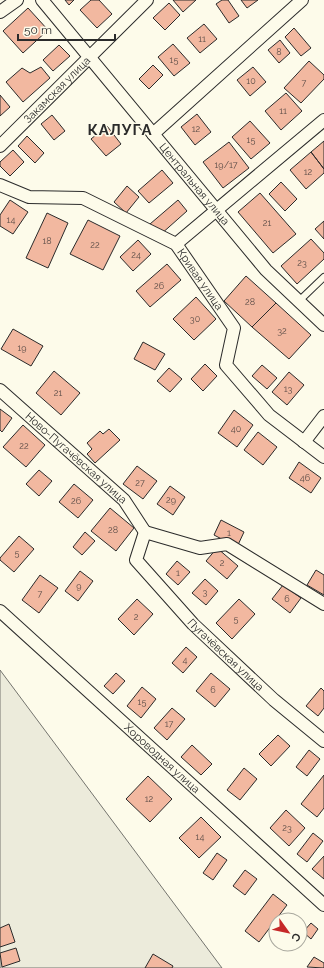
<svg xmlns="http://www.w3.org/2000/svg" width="324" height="968" viewBox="0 0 324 968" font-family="Raleway,sans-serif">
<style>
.green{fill:#ecebdb;stroke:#74746e}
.building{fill:#f2b8a0;stroke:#2b2b2b}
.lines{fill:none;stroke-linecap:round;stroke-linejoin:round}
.lane-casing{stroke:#2b2b2b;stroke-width:8}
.street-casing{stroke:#2b2b2b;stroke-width:14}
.lane{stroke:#fdfbea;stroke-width:6}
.street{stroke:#fdfbea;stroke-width:12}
.labels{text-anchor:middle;stroke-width:3;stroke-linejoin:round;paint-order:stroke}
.number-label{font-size:9px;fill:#5d4e48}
.street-label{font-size:11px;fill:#2b2b2b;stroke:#fdfbea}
.district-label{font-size:15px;font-weight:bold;letter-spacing:1px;fill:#2b2b2b;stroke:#fdfbea}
</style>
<rect width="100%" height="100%" fill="#fdfbea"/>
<path class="green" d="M0 670 222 968H0Z"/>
<path class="building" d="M65 0H74L69 5Z
M91 0H99L112 14 97 28 80 10Z
M173 0H196L183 12Z
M222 0H228L239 16 229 23 216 4Z
M241 0H258L247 8Z
M169 3 180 15 165 30 153 18Z
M28 8 48 30 23 53 3 31Z
M204 24 217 39 200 53 187 38Z
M294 28 311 48 301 56 285 37Z
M280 40 290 53 279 63 268 50Z
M173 44 190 63 174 76 158 57Z
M59 45 70 56 53 71 43 60Z
M309 61 324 75V79L301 103 284 88Z
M153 65 163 75 149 89 139 79Z
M41 67 50 78 23 102 6 82 22 68 30 73Z
M253 67 266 82 250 96 237 80Z
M286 93 302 111 281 130 265 111Z
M0 95 10 107 0 116Z
M197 114 211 132 195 145 181 127Z
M52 115 65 131 54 140 41 124Z
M250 121 270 143 251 159 232 137Z
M107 126 121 144 106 156 91 139Z
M27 136 44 153 35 163 18 146Z
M324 141V169L311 152Z
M229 142 249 168 223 188 203 162Z
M13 150 24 162 10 176 0 166V162Z
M311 152 324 169V173L306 189 290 170Z
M162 170 173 183 149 203 138 191Z
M281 182 297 199 285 211 269 194Z
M127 186 139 197 126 213 114 202Z
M260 193 296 234 273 253 238 212Z
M10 200 28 212 13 234 0 226V215Z
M178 200 187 211 160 235 150 224Z
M47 213 68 223 48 268 26 258Z
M88 220 120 236 103 270 70 254Z
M324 221V239L315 229Z
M311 239 324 253V259L297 284 281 266Z
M138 240 151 254 133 271 120 257Z
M167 264 181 280 150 307 136 291Z
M246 276 276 303 252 327 224 301Z
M196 297 216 319 194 340 173 319Z
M276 303 311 335 289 359 252 327Z
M13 329 43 346 31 366 1 349Z
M143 342 165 354 155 370 134 359Z
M205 364 217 376 203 391 191 379Z
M262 365 277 378 267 389 252 376Z
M169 368 182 379 170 392 157 381Z
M54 371 80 393 61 415 36 393Z
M289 372 304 385 287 405 272 392Z
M0 409 12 418 2 432 0 430Z
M234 410 253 425 237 447 218 433Z
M23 425 45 445 26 467 3 447Z
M109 429 120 440 95 463 87 454 92 449 87 443 100 431 103 434Z
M258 432 277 447 263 465 244 450Z
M299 462 321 478 311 493 289 478Z
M137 466 157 481 143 499 123 484Z
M39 470 52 481 39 496 26 484Z
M74 484 93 500 78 518 59 502Z
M170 486 185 497 173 515 157 504Z
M110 508 134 528 116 551 91 531Z
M221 520 244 532 237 547 214 535Z
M85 532 95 541 82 555 73 547Z
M19 536 34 549 14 572 0 560V558Z
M217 548 238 566 227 579 206 561Z
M177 561 190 572 178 585 166 574Z
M316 570 324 575V595L307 585Z
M80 571 93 581 78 601 65 591Z
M40 575 58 588 39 613 22 600Z
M205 579 218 591 206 605 192 593Z
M283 585 301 598 290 613 272 599Z
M137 599 153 614 134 635 118 619Z
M239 599 255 614 232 639 216 623Z
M186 647 197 657 183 673 172 663Z
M116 673 125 681 113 694 104 686Z
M211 673 230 689 215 707 196 691Z
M142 687 156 699 141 718 127 706Z
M321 688 324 691V708L318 716 306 706Z
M172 708 185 719 167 740 154 728Z
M278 735 290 746 271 766 259 754Z
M192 745 212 764 201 775 181 757Z
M309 750 320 759 307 776 296 767Z
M244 768 257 779 240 800 227 790Z
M324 775V808L317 817 301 804Z
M148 776 172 799 150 822 126 799Z
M286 810 305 828 289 846 270 828Z
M201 817 221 837 199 858 179 838Z
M313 833 323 841 307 862 297 854Z
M217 853 227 860 213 880 203 873Z
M324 856V879L312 869Z
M245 870 257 879 245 895 233 886Z
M273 894 287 905 259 942 245 931Z
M311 923 318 929 311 939 303 932Z
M9 924 15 942 0 947V928Z
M16 948 20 961 2 967 0 953Z
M153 954 173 966 172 968H145Z
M314 957 324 963V968L307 967Z"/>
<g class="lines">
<defs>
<path id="lane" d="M299 301 324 277"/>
<g id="street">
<path id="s1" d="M42 0 266 270 324 325"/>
<path d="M0 12 17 0"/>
<path d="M153 134 302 0"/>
<path id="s2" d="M0 146 147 0"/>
<path id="s3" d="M0 185 29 197 83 198 176 244 234 328 226 365 269 415 324 457"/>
<path d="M176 244 324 120"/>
<path id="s4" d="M0 390 124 500 145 532"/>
<path d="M304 442 324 416"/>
<path id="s5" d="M145 532 136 560 193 624 274 700 324 741"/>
<path d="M145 532 200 548 227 544 324 604"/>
<path id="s6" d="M0 611 324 905"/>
</g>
</defs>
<use href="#lane" class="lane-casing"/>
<use href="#street" class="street-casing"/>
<use href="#lane" class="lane"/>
<use href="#street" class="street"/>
</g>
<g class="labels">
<g class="number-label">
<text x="202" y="42">11</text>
<text x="279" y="55">8</text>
<text x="174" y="63">15</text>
<text x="251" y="84">10</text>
<text x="304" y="86">7</text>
<text x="283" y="114">11</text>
<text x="196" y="132">12</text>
<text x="251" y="143">15</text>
<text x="226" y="168">19/17</text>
<text x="308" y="175">12</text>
<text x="11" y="223">14</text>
<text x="267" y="226">21</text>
<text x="47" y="244">18</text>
<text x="95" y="248">22</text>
<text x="136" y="258">24</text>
<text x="302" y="266">23</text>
<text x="159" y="289">26</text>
<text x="250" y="305">28</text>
<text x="195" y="322">30</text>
<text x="282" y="334">32</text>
<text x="22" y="351">19</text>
<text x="288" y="392">13</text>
<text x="58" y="396">21</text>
<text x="236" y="432">40</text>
<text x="24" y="449">22</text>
<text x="305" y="481">46</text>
<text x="140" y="486">27</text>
<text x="171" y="503">29</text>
<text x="76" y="504">26</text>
<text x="113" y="533">28</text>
<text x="229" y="536">1</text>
<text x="17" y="556">5</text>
<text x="222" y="566">2</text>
<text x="178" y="576">1</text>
<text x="79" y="589">9</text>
<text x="205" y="595">3</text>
<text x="40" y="597">7</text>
<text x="287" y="602">6</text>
<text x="136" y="620">2</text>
<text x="236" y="622">5</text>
<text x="185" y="663">4</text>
<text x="213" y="693">6</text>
<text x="142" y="705">15</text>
<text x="169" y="727">17</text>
<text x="149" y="802">12</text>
<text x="287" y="831">23</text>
<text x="200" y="840">14</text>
</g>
<g class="street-label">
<text dy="4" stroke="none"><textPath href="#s2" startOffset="80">Закамская улица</textPath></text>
<text dy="4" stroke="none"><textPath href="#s1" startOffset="239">Центральная улица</textPath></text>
<text dy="4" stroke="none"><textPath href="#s3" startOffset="232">Кривая улица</textPath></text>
<text dy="4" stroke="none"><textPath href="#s4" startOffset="102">Ново-Пугачёвская улица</textPath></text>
<text dy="4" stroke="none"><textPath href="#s5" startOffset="160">Пугачёвская улица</textPath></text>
<text dy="4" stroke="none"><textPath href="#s6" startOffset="219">Хороводная улица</textPath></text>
</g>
<g class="district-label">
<text x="120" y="135">КАЛУГА</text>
</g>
</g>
<g transform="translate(288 932) rotate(123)"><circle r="19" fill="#fdfbea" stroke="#a9a89e"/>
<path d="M0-3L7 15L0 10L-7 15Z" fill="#c62828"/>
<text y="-6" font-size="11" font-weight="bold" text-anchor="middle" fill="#2b2b2b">С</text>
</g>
<path d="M18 34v6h97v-6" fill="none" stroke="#2b2b2b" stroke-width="2"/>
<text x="24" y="34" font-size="12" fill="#2b2b2b" stroke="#fdfbea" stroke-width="3" paint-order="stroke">50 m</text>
</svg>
